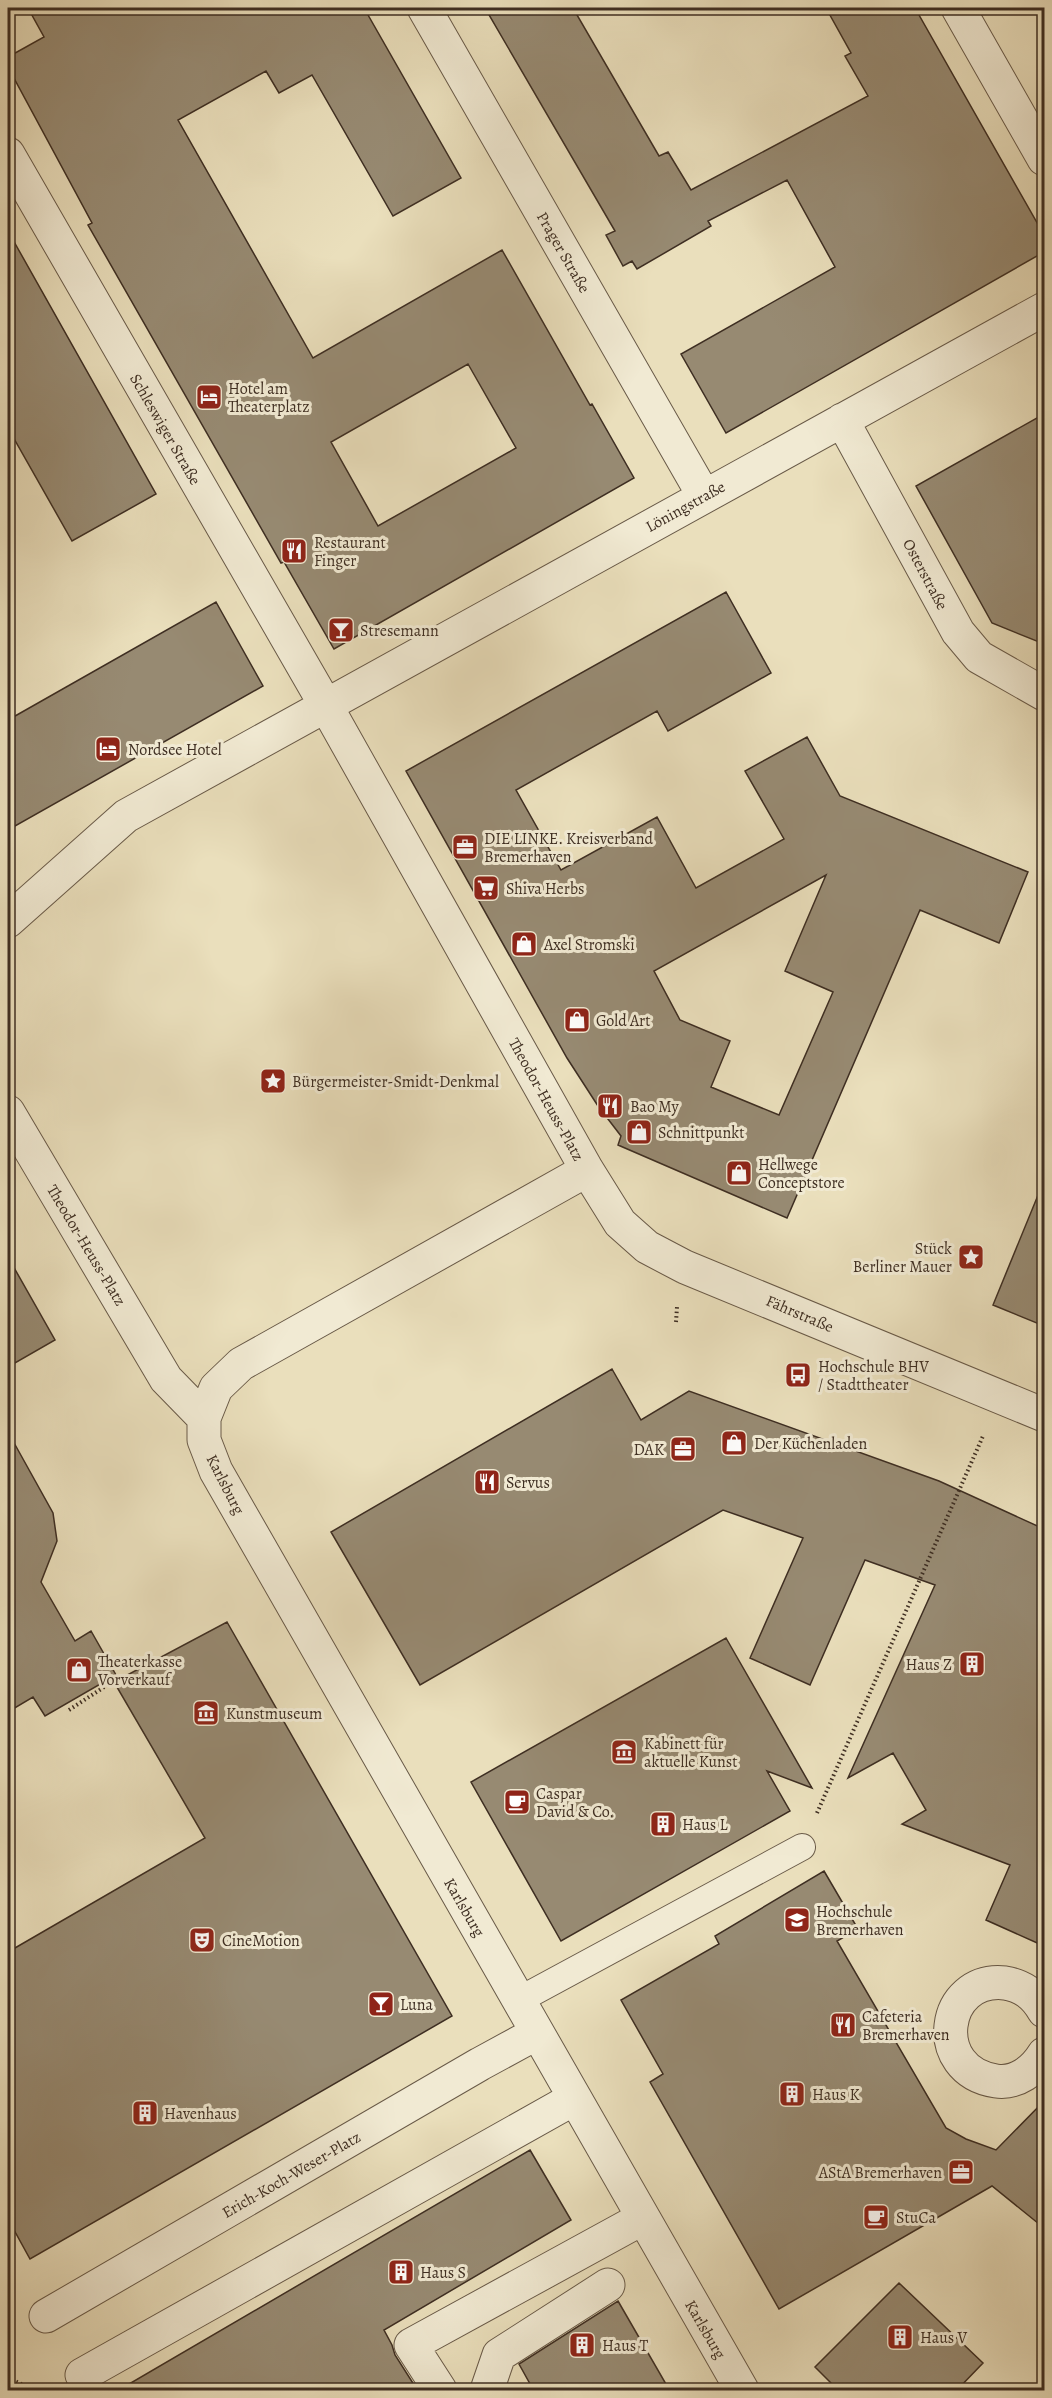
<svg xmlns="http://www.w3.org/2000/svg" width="1052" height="2398" viewBox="0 0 1052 2398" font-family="Alegreya,serif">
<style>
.building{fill:#978a72;stroke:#3e2e22;stroke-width:1.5;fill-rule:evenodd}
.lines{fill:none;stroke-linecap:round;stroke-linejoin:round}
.lane-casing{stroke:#695a48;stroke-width:28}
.street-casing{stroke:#695a48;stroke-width:35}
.path{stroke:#3e2e22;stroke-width:4;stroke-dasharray:1.5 3;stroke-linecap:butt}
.lane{stroke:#f1ead3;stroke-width:26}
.street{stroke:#f1ead3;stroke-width:33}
.labels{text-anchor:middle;stroke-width:6;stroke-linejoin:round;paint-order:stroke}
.street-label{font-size:16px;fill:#3e2e22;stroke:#f1ead3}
.poi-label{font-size:16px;fill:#3e2e22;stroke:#f1ead3;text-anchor:start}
</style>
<rect width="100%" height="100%" fill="#eadfbc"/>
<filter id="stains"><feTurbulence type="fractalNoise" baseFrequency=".00333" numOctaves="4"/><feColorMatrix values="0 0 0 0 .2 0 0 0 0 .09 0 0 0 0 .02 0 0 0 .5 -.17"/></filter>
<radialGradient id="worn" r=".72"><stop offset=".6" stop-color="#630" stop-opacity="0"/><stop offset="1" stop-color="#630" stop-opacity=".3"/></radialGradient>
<path class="building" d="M28 8H364L461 178 393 216 312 75 279 93 266 71 178 120 313 358 502 250 590 405 592 404 634 478 334 649 284 562 281 563 88 225 92 223 8 67V57L44 37ZM468 364 516 448 378 526 331 442Z
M485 8H573L659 156 668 152 691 190 868 96 845 56 851 53 826 8H915L1044 235V252L726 433 681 354 835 267 787 180 708 221 711 226 637 269 632 261 623 266 606 235 615 231Z
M8 231 156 494 72 541 8 428Z
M1044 414V644L992 623 916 486Z
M726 592 771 673 668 731 657 711 516 790 561 870 657 817 696 888 784 839 745 771 807 737 840 796 1028 872 999 943 920 910 787 1218 618 1145 621 1136 598 1106 567 1058 406 771ZM826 875 785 971 833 992 779 1115 711 1087 730 1041 680 1020 654 971Z
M216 602 263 686 8 830V720Z
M1043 1183H1044V1326L993 1305Z
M8 1257 55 1340 8 1367Z
M612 1369 641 1420 689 1391 939 1481 1044 1529V1946L986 1920 1010 1865 902 1824 926 1810 893 1753 848 1778 935 1585 865 1560 810 1685 750 1658 803 1538 723 1510 420 1685 331 1532Z
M8 1432 53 1513 57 1541 41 1582 75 1641 91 1631 116 1675 45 1716 33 1697 8 1712Z
M227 1622 452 2016 30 2259 8 2219V1952L205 1838 114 1682Z
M726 1638 812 1788 767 1771 790 1811 561 1941 471 1782Z
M824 1871 858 1929 837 1941 946 2128 966 2139 996 2150 1044 2101V2228L992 2186 779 2309 650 2082 663 2074 621 2000 719 1944 715 1936Z
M530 2150 571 2220 384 2330 392 2345 395 2355 418 2391H117Z
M899 2283 983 2363 956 2391H839L815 2367Z
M618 2301 670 2391H534L519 2364Z"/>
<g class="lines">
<defs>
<path id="lane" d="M519 2000 802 1847"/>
<path id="street" d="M424 8 704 496
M958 8 1044 159
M8 154 325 704 587 1170 620 1223 647 1247 685 1267 1044 1415
M842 420 958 632 979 657 1044 694
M8 921 126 816 1044 309
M8 1112 166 1379 204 1418
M587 1170 241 1364 216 1388 204 1418V1440L216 1471 742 2390
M1044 2011C1035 1995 1023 1986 1005 1983 941 1976 928 2071 996 2081 1017 2084 1034 2070 1044 2054
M46 2316 480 2064 537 2033
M82 2375 575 2098
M440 2390 411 2345 643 2218
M487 2390 499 2355 608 2285"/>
</defs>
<use href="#lane" class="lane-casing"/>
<use href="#street" class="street-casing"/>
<path class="path" d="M676 1322 677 1307
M69 1710 118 1678
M817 1813 983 1436
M8 2378 35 2390"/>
<use href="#lane" class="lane"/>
<use href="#street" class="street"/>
</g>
<defs>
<symbol id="hotel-square" viewBox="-11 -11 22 22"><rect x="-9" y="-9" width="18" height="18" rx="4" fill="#8f2418" stroke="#f1ead3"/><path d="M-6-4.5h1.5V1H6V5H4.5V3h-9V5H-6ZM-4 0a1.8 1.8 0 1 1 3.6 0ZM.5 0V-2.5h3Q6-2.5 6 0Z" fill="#fff"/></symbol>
<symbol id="restaurant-square" viewBox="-11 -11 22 22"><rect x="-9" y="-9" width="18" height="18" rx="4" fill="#8f2418" stroke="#f1ead3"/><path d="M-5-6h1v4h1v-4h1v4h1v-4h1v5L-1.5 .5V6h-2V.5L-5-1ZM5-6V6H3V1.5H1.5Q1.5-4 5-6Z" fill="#fff"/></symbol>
<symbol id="bar-square" viewBox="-11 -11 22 22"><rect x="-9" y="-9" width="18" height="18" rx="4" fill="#8f2418" stroke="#f1ead3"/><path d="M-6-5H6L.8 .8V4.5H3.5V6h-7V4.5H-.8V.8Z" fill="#fff"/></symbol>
<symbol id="office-square" viewBox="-11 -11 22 22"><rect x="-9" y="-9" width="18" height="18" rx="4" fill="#8f2418" stroke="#f1ead3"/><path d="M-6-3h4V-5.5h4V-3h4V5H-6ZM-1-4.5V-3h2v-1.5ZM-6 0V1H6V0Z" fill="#fff"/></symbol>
<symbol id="supermarket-square" viewBox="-11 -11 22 22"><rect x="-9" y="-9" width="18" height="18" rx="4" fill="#8f2418" stroke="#f1ead3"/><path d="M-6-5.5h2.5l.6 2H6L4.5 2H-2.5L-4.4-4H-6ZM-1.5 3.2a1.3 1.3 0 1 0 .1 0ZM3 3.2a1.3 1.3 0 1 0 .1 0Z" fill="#fff"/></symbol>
<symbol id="shop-square" viewBox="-11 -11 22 22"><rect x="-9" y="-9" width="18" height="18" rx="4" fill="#8f2418" stroke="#f1ead3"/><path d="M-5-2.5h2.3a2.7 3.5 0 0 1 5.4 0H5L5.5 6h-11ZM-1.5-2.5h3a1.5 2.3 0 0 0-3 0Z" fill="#fff"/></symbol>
<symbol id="sight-square" viewBox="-11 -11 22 22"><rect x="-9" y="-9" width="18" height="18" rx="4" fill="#8f2418" stroke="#f1ead3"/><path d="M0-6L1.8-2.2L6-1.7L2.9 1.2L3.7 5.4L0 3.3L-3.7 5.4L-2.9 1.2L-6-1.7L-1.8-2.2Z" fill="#fff"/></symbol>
<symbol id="bus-square" viewBox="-11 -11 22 22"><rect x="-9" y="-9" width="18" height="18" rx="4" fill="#8f2418" stroke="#f1ead3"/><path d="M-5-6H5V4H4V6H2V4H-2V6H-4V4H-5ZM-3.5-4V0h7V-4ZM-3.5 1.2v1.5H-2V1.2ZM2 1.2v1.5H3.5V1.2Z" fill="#fff"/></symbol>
<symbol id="building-square" viewBox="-11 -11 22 22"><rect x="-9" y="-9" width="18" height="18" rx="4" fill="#8f2418" stroke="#f1ead3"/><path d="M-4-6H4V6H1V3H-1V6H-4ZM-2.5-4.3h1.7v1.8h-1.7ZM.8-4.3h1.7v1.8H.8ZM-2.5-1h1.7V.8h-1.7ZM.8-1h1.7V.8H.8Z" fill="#fff"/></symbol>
<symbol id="museum-square" viewBox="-11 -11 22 22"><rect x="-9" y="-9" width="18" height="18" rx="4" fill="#8f2418" stroke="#f1ead3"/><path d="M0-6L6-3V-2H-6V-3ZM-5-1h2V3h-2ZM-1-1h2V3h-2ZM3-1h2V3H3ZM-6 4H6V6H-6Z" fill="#fff"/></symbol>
<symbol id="cafe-square" viewBox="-11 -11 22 22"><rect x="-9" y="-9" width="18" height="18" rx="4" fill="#8f2418" stroke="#f1ead3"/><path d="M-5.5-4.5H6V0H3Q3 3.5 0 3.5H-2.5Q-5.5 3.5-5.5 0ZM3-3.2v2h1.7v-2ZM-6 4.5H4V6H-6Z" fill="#fff"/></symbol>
<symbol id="university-square" viewBox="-11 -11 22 22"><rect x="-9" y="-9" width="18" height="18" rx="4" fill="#8f2418" stroke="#f1ead3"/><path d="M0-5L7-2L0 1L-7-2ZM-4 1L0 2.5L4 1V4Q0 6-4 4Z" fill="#fff"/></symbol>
<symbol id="theatre-square" viewBox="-11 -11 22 22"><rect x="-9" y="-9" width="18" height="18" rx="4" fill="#8f2418" stroke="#f1ead3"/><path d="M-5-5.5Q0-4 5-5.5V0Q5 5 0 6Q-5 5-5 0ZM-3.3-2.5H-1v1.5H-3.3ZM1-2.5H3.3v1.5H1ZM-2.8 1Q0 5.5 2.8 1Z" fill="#fff"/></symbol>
</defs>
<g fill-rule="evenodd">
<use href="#hotel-square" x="194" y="382" width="30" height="30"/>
<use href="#restaurant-square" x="279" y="536" width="30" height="30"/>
<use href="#bar-square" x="326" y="615" width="30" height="30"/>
<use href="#hotel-square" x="93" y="734" width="30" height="30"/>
<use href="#office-square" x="450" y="832" width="30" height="30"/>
<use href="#supermarket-square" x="471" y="873" width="30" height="30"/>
<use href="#shop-square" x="509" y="929" width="30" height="30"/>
<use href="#shop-square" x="562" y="1005" width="30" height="30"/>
<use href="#sight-square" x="258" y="1066" width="30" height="30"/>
<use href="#restaurant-square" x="595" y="1091" width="30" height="30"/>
<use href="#shop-square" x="624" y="1117" width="30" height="30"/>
<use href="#shop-square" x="724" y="1158" width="30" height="30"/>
<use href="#sight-square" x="956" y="1242" width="30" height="30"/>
<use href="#bus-square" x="783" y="1360" width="30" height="30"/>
<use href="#shop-square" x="719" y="1428" width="30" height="30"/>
<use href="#office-square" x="668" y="1434" width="30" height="30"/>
<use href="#restaurant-square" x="472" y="1467" width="30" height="30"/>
<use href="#building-square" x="957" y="1649" width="30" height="30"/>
<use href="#shop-square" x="64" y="1655" width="30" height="30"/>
<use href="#museum-square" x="191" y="1698" width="30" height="30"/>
<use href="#museum-square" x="609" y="1737" width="30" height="30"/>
<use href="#cafe-square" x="502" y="1787" width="30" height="30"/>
<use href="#building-square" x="648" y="1809" width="30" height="30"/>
<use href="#university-square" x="782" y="1905" width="30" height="30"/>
<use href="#theatre-square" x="187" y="1925" width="30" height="30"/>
<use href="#bar-square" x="366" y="1989" width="30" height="30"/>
<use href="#restaurant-square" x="828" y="2010" width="30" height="30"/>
<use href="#building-square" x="777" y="2079" width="30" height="30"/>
<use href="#building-square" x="130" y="2098" width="30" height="30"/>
<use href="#office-square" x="946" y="2157" width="30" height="30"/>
<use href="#cafe-square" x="861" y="2202" width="30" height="30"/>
<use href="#building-square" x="386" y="2257" width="30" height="30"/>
<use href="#building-square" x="885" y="2322" width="30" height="30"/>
<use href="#building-square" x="567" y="2330" width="30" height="30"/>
</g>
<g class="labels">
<g class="street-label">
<text transform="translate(564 252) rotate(60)" y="6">Prager Straße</text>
<text transform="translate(166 429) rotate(60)" y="6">Schleswiger Straße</text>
<text transform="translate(685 506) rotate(-29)" y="6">Löningstraße</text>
<text transform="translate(926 574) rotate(62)" y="6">Osterstraße</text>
<text transform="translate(547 1099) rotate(61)" y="6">Theodor-Heuss-Platz</text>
<text transform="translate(87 1245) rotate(59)" y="6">Theodor-Heuss-Platz</text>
<text transform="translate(800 1313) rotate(23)" y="6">Fährstraße</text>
<text transform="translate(226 1484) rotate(63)" y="6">Karlsburg</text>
<text transform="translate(465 1907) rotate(60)" y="6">Karlsburg</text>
<text transform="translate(291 2174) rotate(-30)" y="6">Erich-Koch-Weser-Platz</text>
<text transform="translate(706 2329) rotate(60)" y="6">Karlsburg</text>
</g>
<g class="poi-label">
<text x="228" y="394">Hotel am<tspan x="228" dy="18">Theaterplatz</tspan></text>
<text x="314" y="548">Restaurant<tspan x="314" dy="18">Finger</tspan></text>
<text x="360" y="636">Stresemann</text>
<text x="128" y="755">Nordsee Hotel</text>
<text x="484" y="844">DIE LINKE. Kreisverband<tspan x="484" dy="18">Bremerhaven</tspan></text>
<text x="506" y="894">Shiva Herbs</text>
<text x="544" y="950">Axel Stromski</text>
<text x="596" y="1026">Gold Art</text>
<text x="292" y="1087">Bürgermeister-Smidt-Denkmal</text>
<text x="630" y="1112">Bao My</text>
<text x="658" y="1138">Schnittpunkt</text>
<text x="758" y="1170">Hellwege<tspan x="758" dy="18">Conceptstore</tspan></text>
<text x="952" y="1254" text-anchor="end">Stück<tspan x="952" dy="18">Berliner Mauer</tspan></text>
<text x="818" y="1372">Hochschule BHV<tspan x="818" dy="18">/ Stadttheater</tspan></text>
<text x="754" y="1449">Der Küchenladen</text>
<text x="664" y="1455" text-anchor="end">DAK</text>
<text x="506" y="1488">Servus</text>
<text x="98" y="1667">Theaterkasse<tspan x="98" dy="18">Vorverkauf</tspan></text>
<text x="952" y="1670" text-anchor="end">Haus Z</text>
<text x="226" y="1719">Kunstmuseum</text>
<text x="644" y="1749">Kabinett für<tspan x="644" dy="18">aktuelle Kunst</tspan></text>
<text x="536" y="1799">Caspar<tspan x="536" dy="18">David &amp; Co.</tspan></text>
<text x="682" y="1830">Haus L</text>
<text x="816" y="1917">Hochschule<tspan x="816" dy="18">Bremerhaven</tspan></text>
<text x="222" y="1946">CineMotion</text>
<text x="400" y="2010">Luna</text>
<text x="862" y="2022">Cafeteria<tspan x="862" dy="18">Bremerhaven</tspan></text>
<text x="812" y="2100">Haus K</text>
<text x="164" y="2119">Havenhaus</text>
<text x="942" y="2178" text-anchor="end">AStA Bremerhaven</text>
<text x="896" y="2223">StuCa</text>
<text x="420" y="2278">Haus S</text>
<text x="920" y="2343">Haus V</text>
<text x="602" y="2351">Haus T</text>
</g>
</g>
<rect width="1052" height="2398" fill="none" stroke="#eadfbc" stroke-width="30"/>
<rect x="9" y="9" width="1034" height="2380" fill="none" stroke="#3e2e22" stroke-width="3"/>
<rect x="15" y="15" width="1022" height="2368" fill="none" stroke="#3e2e22" stroke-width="1.5"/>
<rect width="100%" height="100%" filter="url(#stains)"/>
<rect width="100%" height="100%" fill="url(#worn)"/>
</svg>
